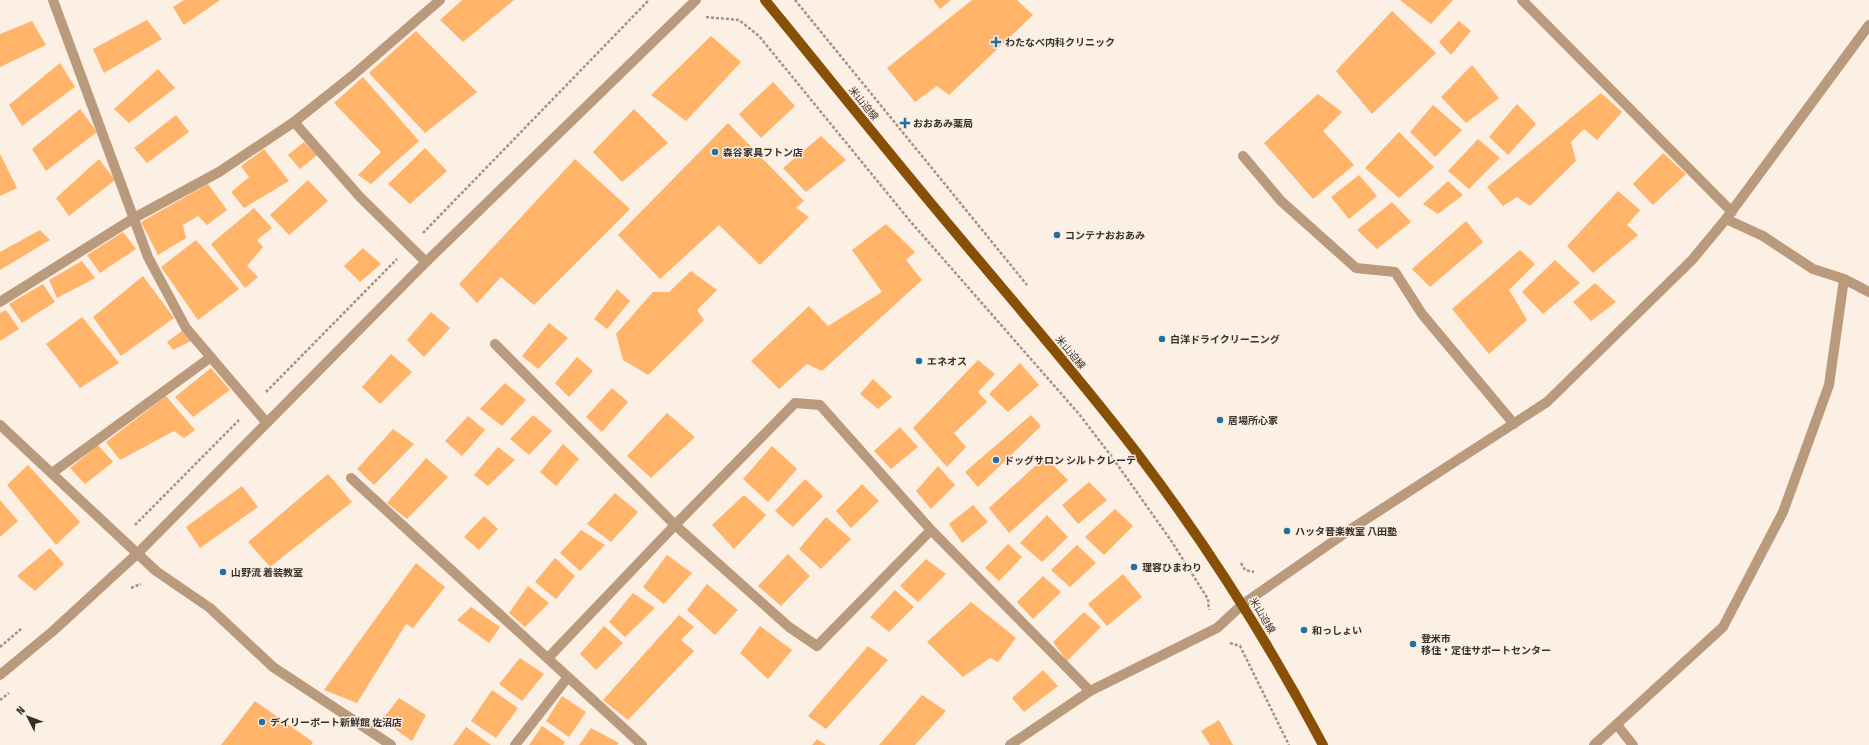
<svg xmlns="http://www.w3.org/2000/svg" width="1869" height="745" viewBox="0 0 1869 745" font-family="'Fira Sans Condensed','Noto Sans JP',sans-serif">
<style>
.building{fill:#ffb46a}
.lines{fill:none;stroke-linecap:round;stroke-linejoin:round}
.path{stroke:#9e948c;stroke-width:2.5;stroke-dasharray:3 2;stroke-linecap:butt}
.minor{stroke:#ba9a7c;stroke-width:10}
.major{stroke:#884f07;stroke-width:10}
.poi-dot{fill:#256ea2;stroke:#fcefe3;stroke-width:1.5}
.labels{text-anchor:middle;stroke-width:3;stroke-linejoin:round;paint-order:stroke}
.poi-label{font-size:10px;font-weight:bold;fill:#37312d;stroke:#fcefe3;text-anchor:start}
.street-label{font-size:10px;fill:#37312d;stroke:#fcefe3}
</style>
<rect width="100%" height="100%" fill="#fcefe3"/>
<path class="building" d="M184 0H220L184 25 173 7Z
M462 0H514L463 42 440 20Z
M933 0H951L940 9Z
M972 0H1017L1033 15 949 95 937 86 915 102 887 68Z
M1400 0H1453L1431 24Z
M1392 11 1436 53 1372 114 1336 71Z
M147 20 162 39 104 73 93 49Z
M32 21 46 45 0 67V34Z
M1459 21 1471 31 1451 55 1439 42Z
M416 31 477 92 425 133 369 73Z
M711 36 741 62 686 121 651 95Z
M60 63 75 87 22 126 9 105Z
M1472 65 1499 98 1466 123 1441 97Z
M158 69 175 88 129 123 114 109Z
M363 77 419 141 371 184 358 175 381 152 334 103Z
M773 82 795 106 761 138 739 114Z
M1601 93 1622 112 1597 140 1584 129 1571 142 1576 161 1530 206 1517 197 1503 206 1487 187Z
M1318 94 1342 112 1323 131 1354 165 1313 199 1264 143Z
M1517 104 1536 124 1508 155 1489 137Z
M1433 105 1462 130 1435 157 1410 132Z
M80 109 97 132 46 171 32 149Z
M634 109 668 143 622 182 593 152Z
M176 115 189 132 147 163 134 148Z
M728 123 804 201 796 208 809 217 760 265 719 225 660 279 618 235Z
M1399 132 1434 167 1399 198 1365 168Z
M821 136 846 160 806 192 783 168Z
M1478 139 1500 158 1469 189 1448 171Z
M304 142 317 155 300 169 288 155Z
M425 148 447 171 410 204 388 184Z
M264 149 289 181 244 208 231 192 249 177 241 166Z
M1663 153 1686 174 1653 205 1633 184Z
M0 154 17 188 0 196Z
M99 159 115 180 69 216 56 198Z
M575 159 630 209 534 305 501 277 477 303 459 284Z
M1359 175 1377 196 1349 219 1331 197Z
M308 180 328 201 289 235 270 215Z
M1448 181 1463 195 1438 214 1423 204Z
M208 184 227 210 207 225 198 216 183 225 186 238 158 255 141 222Z
M1618 191 1640 210 1627 225 1638 235 1593 273 1567 246Z
M1392 202 1411 222 1377 249 1357 230Z
M254 208 272 228 257 240 263 247 247 266 258 277 245 288 211 244Z
M1466 221 1483 242 1430 287 1412 269Z
M886 224 915 252 906 260 922 280 822 371 807 364 779 389 751 361 809 306 828 326 882 292 852 250Z
M40 230 50 240 0 270V252Z
M123 232 136 249 100 273 87 255Z
M196 240 239 289 198 320 161 267Z
M363 248 381 264 360 282 344 266Z
M1520 250 1535 264 1509 290 1527 320 1489 354 1452 309Z
M1555 260 1580 283 1543 314 1522 292Z
M82 261 95 278 57 298 49 280Z
M691 271 717 290 697 310 704 320 648 375 623 360 616 334 653 292H669Z
M143 276 174 318 121 356 93 317Z
M1595 283 1616 302 1591 321 1573 302Z
M43 284 55 302 22 323 9 304Z
M617 289 630 301 607 329 594 319Z
M6 310 19 329 0 341V313Z
M431 312 450 328 424 357 407 340Z
M82 317 119 363 80 388 46 344Z
M549 323 568 338 538 369 522 356Z
M182 331 191 341 173 350 167 342Z
M391 354 412 372 380 404 362 387Z
M577 357 593 371 569 397 555 383Z
M978 360 995 374 978 392 987 402 954 433 966 447 947 467 913 428Z
M1020 363 1039 385 1008 412 989 394Z
M211 368 230 390 193 417 175 397Z
M873 379 892 397 878 409 860 394Z
M505 383 526 400 502 426 480 409Z
M612 388 628 402 602 432 586 417Z
M166 396 195 430 184 438 174 431 120 460 106 442Z
M667 413 695 437 651 478 627 456Z
M533 415 552 431 529 455 510 439Z
M1031 415 1041 426 978 487 965 472Z
M468 416 485 430 462 456 445 441Z
M900 427 918 447 891 469 874 451Z
M393 429 414 444 374 485 357 469Z
M563 444 579 459 556 486 540 472Z
M98 445 113 462 85 484 70 468Z
M772 446 797 469 768 502 743 479Z
M498 447 515 460 488 486 474 475Z
M1045 457 1068 480 1009 533 989 508Z
M426 458 448 477 407 519 387 503Z
M28 465 80 522 56 545 7 485Z
M938 466 955 485 931 509 916 491Z
M328 474 352 502 270 567 248 542Z
M805 479 823 496 793 527 775 511Z
M1089 482 1107 500 1078 524 1062 505Z
M862 484 879 501 851 528 836 511Z
M242 486 258 507 200 548 186 527Z
M615 493 638 512 611 542 587 524Z
M744 495 766 515 734 549 712 525Z
M0 500 18 521 0 537Z
M973 505 988 522 962 543 949 524Z
M1115 509 1133 526 1104 555 1085 537Z
M1047 515 1068 537 1042 562 1020 543Z
M484 516 498 529 479 550 464 537Z
M826 517 851 539 821 569 799 549Z
M581 530 605 545 580 571 560 553Z
M1008 544 1022 557 999 581 985 568Z
M1077 545 1096 563 1070 587 1051 570Z
M50 548 64 564 35 591 17 576Z
M788 554 810 576 781 606 758 586Z
M667 555 692 573 664 604 643 587Z
M555 558 575 576 556 599 535 582Z
M926 559 946 574 918 602 900 586Z
M416 563 445 587 413 628 406 624 357 703 324 690Z
M1123 574 1142 597 1107 626 1088 604Z
M1043 576 1061 592 1033 619 1017 602Z
M707 584 738 610 715 635 687 610Z
M528 586 549 603 525 627 509 613Z
M895 590 914 607 889 632 870 617Z
M633 593 655 608 625 637 609 622Z
M971 602 1016 638 998 662 990 658 963 677 927 642Z
M471 607 500 627 489 643 457 620Z
M1084 612 1101 627 1067 661 1053 642Z
M679 615 694 627 681 640 694 651 628 720 603 700Z
M604 626 623 643 596 670 580 654Z
M760 626 792 650 768 679 740 653Z
M868 646 888 660 826 729 808 716Z
M520 658 544 674 522 701 499 684Z
M1043 670 1058 686 1024 712 1012 698Z
M492 690 518 708 496 738 471 721Z
M922 695 946 711 915 745H879Z
M562 696 586 712 569 737 546 721Z
M399 698 426 715 412 741 382 720Z
M255 701 313 742 311 745H221Z
M1219 720 1233 745H1210L1201 731Z
M542 726 565 742 563 745H529Z
M466 727 491 745H453Z
M591 728 619 743 617 745H579Z
M817 739 826 745H812Z"/>
<g class="lines">
<path class="path" d="M795 0 1027 285
M706 17 739 20 759 36 910 221 1079 414 1112 457 1172 542 1208 599 1209 610
M423 233 649 0
M266 392 397 259
M135 525 239 420
M1241 563 1245 570 1254 572
M131 588 141 584
M1230 643 1240 646 1289 745
M0 647 21 629
M0 700 9 693"/>
<path class="minor" d="M53 0 148 257 186 328 266 422
M1522 0 1732 212
M294 122 360 197 426 262
M1243 156 1281 201 1356 268 1395 272 1422 314 1514 424
M1844 279 1869 292
M0 302 134 218 219 172 294 122 352 76 440 0
M495 344 675 525 789 627 817 646 931 530
M0 425 156 571 210 608 273 667 391 745
M52 473 211 357
M351 478 642 745
M548 658 675 525 795 403 820 405 931 530 1090 691
M0 675 53 631 138 553 426 262 696 0
M1617 725 1633 745
M515 745 568 677
M1010 745 1090 691 1217 628 1243 604 1351 529 1547 402 1692 260 1726 219 1869 25
M1594 745 1723 627 1783 512 1829 385 1844 279 1813 269 1763 236 1726 219"/>
<path class="major" d="M765 0C828 77 891 156 955 232 1016 305 1079 377 1137 453 1207 545 1269 643 1323 745"/>
</g>
<g class="poi-dot">
<path d="M994 36h4v4h4v4h-4v4h-4v-4h-4v-4h4z"/>
<path d="M903 117h4v4h4v4h-4v4h-4v-4h-4v-4h4z"/>
<circle cx="715" cy="152" r="4"/>
<circle cx="1057" cy="235" r="4"/>
<circle cx="1162" cy="339" r="4"/>
<circle cx="919" cy="361" r="4"/>
<circle cx="1220" cy="420" r="4"/>
<circle cx="996" cy="460" r="4"/>
<circle cx="1287" cy="531" r="4"/>
<circle cx="1134" cy="567" r="4"/>
<circle cx="223" cy="572" r="4"/>
<circle cx="1304" cy="630" r="4"/>
<circle cx="1413" cy="644" r="4"/>
<circle cx="262" cy="722" r="4"/>
</g>
<g class="labels">
<g class="poi-label">
<text x="1005" y="46">わたなべ内科クリニック</text>
<text x="913" y="127">おおあみ薬局</text>
<text x="723" y="156">森谷家具フトン店</text>
<text x="1065" y="239">コンテナおおあみ</text>
<text x="1170" y="343">白洋ドライクリーニング</text>
<text x="927" y="365">エネオス</text>
<text x="1228" y="424">居場所心家</text>
<text x="1004" y="464">ドッグサロン シルトクレーテ</text>
<text x="1295" y="535">ハッタ音楽教室 八田塾</text>
<text x="1142" y="571">理容ひまわり</text>
<text x="231" y="576">山野流 着装教室</text>
<text x="1312" y="634">和っしょい</text>
<text x="1421" y="642">登米市<tspan x="1421" dy="12">移住・定住サポートセンター</tspan></text>
<text x="270" y="726">デイリーポート新鮮館 佐沼店</text>
</g>
<g class="street-label">
<text transform="translate(864 103) rotate(51)" y="4">米山迫線</text>
<text transform="translate(1071 352) rotate(50)" y="4">米山迫線</text>
<text transform="translate(1263 615) rotate(59)" y="4">米山迫線</text>
</g>
</g>
<g transform="translate(28 717) rotate(312)" stroke="#fcefe3" stroke-width="3" paint-order="stroke">
<path d="M0-3L7 15L0 10L-7 15Z" fill="#37312d"/>
<text y="-6" font-size="11" font-weight="bold" text-anchor="middle" fill="#37312d">N</text>
</g>
</svg>
